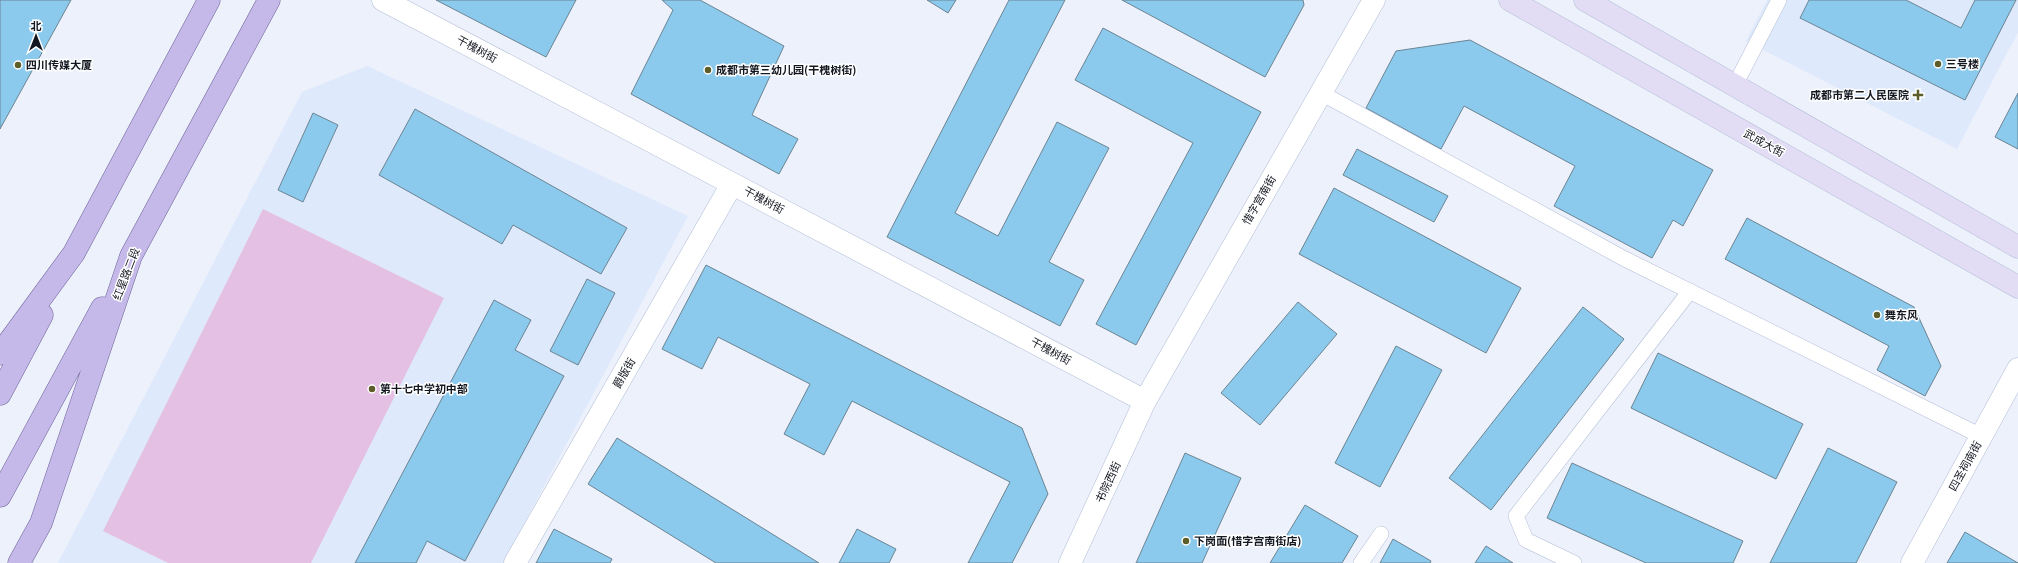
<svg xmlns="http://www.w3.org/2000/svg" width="2018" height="563" viewBox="0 0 2018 563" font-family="Georgia,'Noto Sans SC',serif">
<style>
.built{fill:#dfe9fc}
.green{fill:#e4c1e4}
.building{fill:#8bcaed;stroke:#6b8493}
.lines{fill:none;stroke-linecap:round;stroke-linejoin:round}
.service-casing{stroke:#b2bed6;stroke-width:16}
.minor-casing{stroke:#b2bed6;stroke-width:23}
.secondary-casing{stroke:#b2bed6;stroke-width:23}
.primary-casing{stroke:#6e6299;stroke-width:23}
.service{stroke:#fff;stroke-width:15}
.minor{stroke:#fff;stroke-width:22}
.secondary{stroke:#e2dcf4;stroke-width:22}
.primary{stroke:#c5b9e9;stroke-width:22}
.poi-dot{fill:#5d5d2a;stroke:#fff;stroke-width:1.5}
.labels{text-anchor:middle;stroke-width:3;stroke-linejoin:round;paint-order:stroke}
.street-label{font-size:11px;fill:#131720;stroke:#fff}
.poi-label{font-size:11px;font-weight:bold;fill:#131720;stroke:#fff;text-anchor:start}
</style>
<rect width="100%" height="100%" fill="#ecf1fb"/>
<path class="built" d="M1767 0H2018V32L1957 149 1746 41Z
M367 66 688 216 503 563H58L302 92Z"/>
<path class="green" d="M263 209 444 298 311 563H168L103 531Z"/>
<path class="building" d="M0 0H71L0 129Z
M436 0H576L546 57Z
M662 0H700L784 46 752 115 798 139 779 174 631 94 673 10Z
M927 0H956L948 13Z
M1009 0H1065L955 213 998 236 1057 122 1109 148 1049 262 1084 280 1060 326 887 237Z
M1122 0H1303L1304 5 1265 77Z
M1809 0H1906L1961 28 1975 0H2016L1965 100 1800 18Z
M1103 28 1261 112 1136 345 1096 324 1193 143 1075 80Z
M1470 40 1713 170 1683 226 1673 220 1652 258 1554 206 1575 166 1464 106 1441 149 1366 108 1396 51Z
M2018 93V149L1995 137Z
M415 109 627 228 601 274 513 225 502 244 379 175Z
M313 113 338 125 303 202 278 190Z
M1357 149 1448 196 1434 222 1343 175Z
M1334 188 1521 288 1486 353 1299 254Z
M1747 218 1914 307 1941 366 1925 396 1877 370 1889 346 1725 259Z
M706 265 1022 428 1048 494 1012 563H968L1010 482 852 401 824 455 784 434 810 384 718 337 702 369 662 349Z
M587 279 615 293 578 365 550 351Z
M494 300 531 320 515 350 564 376 465 561 427 541 416 563H355Z
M1298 302 1337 334 1260 425 1221 393Z
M1583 307 1624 339 1491 510 1449 478Z
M1396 346 1442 370 1380 487 1335 463Z
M1658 353 1803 424 1776 479 1631 408Z
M617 438 819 563H716L588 484Z
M1828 448 1897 482 1856 563H1770Z
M1185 453 1241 478 1202 563H1136Z
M1572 463 1743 541 1733 563H1646L1547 518Z
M1305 505 1358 536 1342 563H1270Z
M554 529 612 559 610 563H536Z
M857 529 896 549 889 563H839Z
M1965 532 2018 563H1947Z
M1393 539 1431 561 1430 563H1380Z
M1486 546 1513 563H1475Z"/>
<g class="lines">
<defs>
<path id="service" d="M1735 85 1779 0
M1321 93 1623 258 1981 436
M1361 563 1381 534
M1574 563 1526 540 1516 516 1690 291"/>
<path id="minor" d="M383 0 1145 401
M515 563 732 184
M1070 563 1145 401 1374 0
M1912 563 2018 369"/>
<path id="secondary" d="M1510 0 2018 287
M1585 0 2018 247"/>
<path id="primary" d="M0 354 74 253 209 0
M0 394 42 315
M0 496 102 308
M19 563 41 523 131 256 269 0"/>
</defs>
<use href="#service" class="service-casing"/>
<use href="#minor" class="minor-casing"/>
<use href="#secondary" class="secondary-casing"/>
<use href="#primary" class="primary-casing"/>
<use href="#service" class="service"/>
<use href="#minor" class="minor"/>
<use href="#secondary" class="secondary"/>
<use href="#primary" class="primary"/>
</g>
<g class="poi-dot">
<circle cx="1938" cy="64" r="4"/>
<circle cx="18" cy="65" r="4"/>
<circle cx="708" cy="70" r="4"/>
<path d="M1916 89h4v4h4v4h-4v4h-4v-4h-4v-4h4z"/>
<circle cx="1877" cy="315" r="4"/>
<circle cx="372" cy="389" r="4"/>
<circle cx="1186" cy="541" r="4"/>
</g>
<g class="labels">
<g class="street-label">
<text transform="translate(477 49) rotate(28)" y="4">干槐树街</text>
<text transform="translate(1764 143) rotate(29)" y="4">武成大街</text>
<text transform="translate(764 200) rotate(28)" y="4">干槐树街</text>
<text transform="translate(1259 200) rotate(-60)" y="4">惜字宫南街</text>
<text transform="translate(126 274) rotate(-69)" y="4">红星路二段</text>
<text transform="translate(1051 351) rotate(28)" y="4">干槐树街</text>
<text transform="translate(624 373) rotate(-60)" y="4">爵版街</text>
<text transform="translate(1965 466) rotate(-61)" y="4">四圣祠南街</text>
<text transform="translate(1108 482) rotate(-65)" y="4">书院西街</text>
</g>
<g class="poi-label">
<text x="1946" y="68">三号楼</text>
<text x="26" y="69">四川传媒大厦</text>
<text x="716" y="74">成都市第三幼儿园(干槐树街)</text>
<text x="1909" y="99" text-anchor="end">成都市第二人民医院</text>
<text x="1885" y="319">舞东风</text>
<text x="380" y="393">第十七中学初中部</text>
<text x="1194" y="545">下岗面(惜字宫南街店)</text>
</g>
</g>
<g transform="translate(36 36)" stroke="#ffffff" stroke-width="3" paint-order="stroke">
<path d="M0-3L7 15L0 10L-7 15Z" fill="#131720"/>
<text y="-6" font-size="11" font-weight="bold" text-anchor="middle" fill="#131720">北</text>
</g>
</svg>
